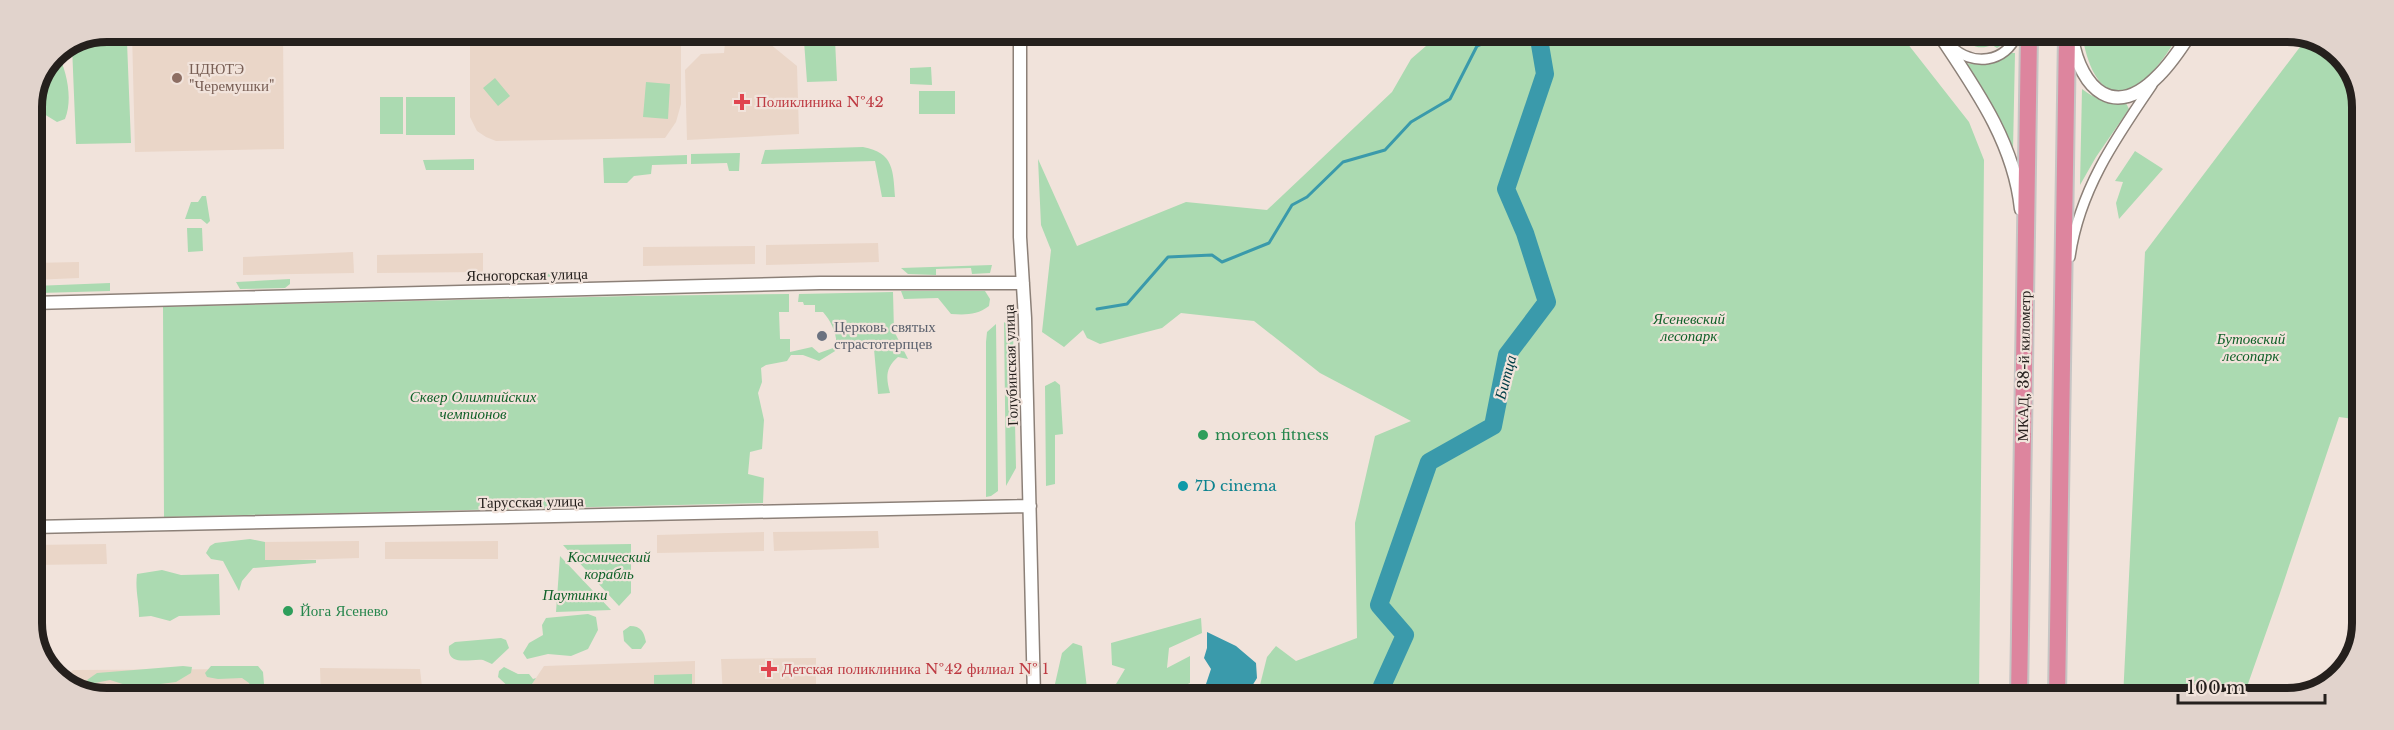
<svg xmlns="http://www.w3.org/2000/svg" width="2394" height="730" viewBox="0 0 2394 730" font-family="'Libre Baskerville',serif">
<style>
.built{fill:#ead6c8}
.green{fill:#abdab1}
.water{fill:#3a9aab}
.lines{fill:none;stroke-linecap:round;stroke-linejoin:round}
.stream{stroke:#3a9aab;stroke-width:3}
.river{stroke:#3a9aab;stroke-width:18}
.street-casing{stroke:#8c8078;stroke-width:12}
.secondary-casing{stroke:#8c8078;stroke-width:15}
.highway-casing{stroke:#c6c5c4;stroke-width:20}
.street{stroke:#fff;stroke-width:9}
.secondary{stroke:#fff;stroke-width:12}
.highway{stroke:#dd859e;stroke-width:16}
.education-dot{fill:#8d6e63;stroke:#f1e3db;stroke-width:2}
.health-dot{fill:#e0444e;stroke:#f1e3db;stroke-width:2}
.worship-dot{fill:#6b7280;stroke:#f1e3db;stroke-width:2}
.leisure-dot{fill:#2e9e5b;stroke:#f1e3db;stroke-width:2}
.culture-dot{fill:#0f9aa8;stroke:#f1e3db;stroke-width:2}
.labels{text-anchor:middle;stroke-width:4.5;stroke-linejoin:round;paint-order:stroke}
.education-label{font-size:15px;fill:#785e54;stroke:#f1e3db;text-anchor:start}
.health-label{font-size:15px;fill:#be3a42;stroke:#f1e3db;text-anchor:start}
.street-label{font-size:15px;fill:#25201d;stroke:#f1e3db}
.park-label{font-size:15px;font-style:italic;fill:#106129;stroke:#f1e3db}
.worship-label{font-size:15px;fill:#5b616d;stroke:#f1e3db;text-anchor:start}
.leisure-label{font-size:15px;fill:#27864d;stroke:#f1e3db;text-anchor:start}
.culture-label{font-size:15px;fill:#0d838f;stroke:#f1e3db;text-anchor:start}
.water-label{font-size:16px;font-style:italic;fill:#013f48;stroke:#f1e3db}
.rim{fill:none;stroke:#25201d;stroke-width:8}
</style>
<rect width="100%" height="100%" fill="#f1e3db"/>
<path class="built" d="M132 32H283L284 149 135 152Z
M470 32 681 33V104L676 122 665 138 496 141 486 137 477 131 470 117Z
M725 43 770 44 797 66 799 134 687 140 685 70 701 54 724 53Z
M878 243 879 262 766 265V245Z
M755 246V264L643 266V247Z
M353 252 354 273 243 275V257Z
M483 253V272L377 273V255Z
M79 262V278L32 280V263Z
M878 531 879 548 774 551 773 532Z
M764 532V551L657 553V535Z
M359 541V558L265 561V542Z
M498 541V559H385V542Z
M106 544 107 564 32 565V545Z
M816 658V697H723L721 659Z
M695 661V697L530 696V687L544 666Z
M320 668 420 669 423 696H321Z
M256 669 260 696H87L71 685V672L73 670Z"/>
<path class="green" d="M896 32 968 33V40L896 42Z
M1441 33 1900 34 1969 122 1984 160 1979 698 1257 697 1267 657 1276 646 1296 661 1357 638 1355 523 1375 436 1411 421 1320 373 1254 321 1181 313 1162 328 1100 344 1087 338 1083 330 1064 347 1042 332 1051 250 1041 225 1038 159 1077 246 1186 202 1267 210 1392 92 1411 59Z
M1960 34H2011L2004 44 1997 48 1992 45C1978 51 1969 45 1960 34Z
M2082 34H2180C2171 46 2163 61 2152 72 2109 115 2089 77 2082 34Z
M2309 35 2344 57 2362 101 2361 420 2339 417 2279 596 2243 698H2123L2145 252Z
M835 40 837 81 807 82 804 41Z
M127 42 131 143 76 144 72 46Z
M57 52C67 71 73 99 65 119L57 122 44 114 40 87 54 53Z
M2010 53H2015L2013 150 1999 117 1961 62C1981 67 1993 64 2010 53Z
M931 67 932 85 910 84V68Z
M495 78 510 96 498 106 483 88Z
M646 82 670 84 668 119 643 117Z
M2082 89C2097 100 2108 104 2126 103L2129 109 2096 157 2080 185Z
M919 91H955V114H919Z
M380 97H403V134H380Z
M406 97H455V135H406Z
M863 147C894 153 893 170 895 197H882L875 161 761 164 765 150Z
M2135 151 2163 169 2119 219 2116 203 2123 182 2115 181Z
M740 153 739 171H729L727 163 691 164V154Z
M687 155V164L652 165 651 174 634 176 627 183H604L603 158Z
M474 159V170H426L423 160Z
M202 196H206L210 221 207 224 201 219H185L191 202H198Z
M187 228H202L203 251 188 252Z
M992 265 990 273 972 274 971 268 936 269V275L908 274 901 268Z
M579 273 577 279 571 281 570 276 540 277V282H517L512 276 514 274Z
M290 279V284L285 288 240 289 236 282Z
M110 283V291L40 293 34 286Z
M901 291H985L990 299 989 306C977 315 966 315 951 314L938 298 904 299Z
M893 292 894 331 908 359 898 357C885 368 886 378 890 393L878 394 874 349 859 342 855 345 840 348 819 361 803 355H791L787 361 766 365 761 368 762 382 758 393 764 420 762 449 750 452 748 474 764 478 763 503 164 517 163 307 632 296 789 294V312H779L780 339H790V352L812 347 819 353 836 347C838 335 831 321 823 312H815V305H804L803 302H798L799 294Z
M1004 322 1013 329 1016 468 1006 486Z
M996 324 998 491 991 496 986 497V342L987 332Z
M1055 381 1060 385 1063 434 1055 435V484L1046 486 1045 386Z
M250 539 265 542V560H316V563L253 568 242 581 239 591 223 561 211 559 206 553 210 546 215 543Z
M631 544V593L619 606 563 545Z
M560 556 611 610 556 612Z
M162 570 181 575 219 574 220 615 179 616 170 621 151 616 139 617C139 600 135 591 137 574Z
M588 614 596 617 598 630 588 649 571 656 548 654 527 659 523 653 529 643 543 635 542 625 546 618Z
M1201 618 1202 633 1169 648 1167 668 1190 656V683L1181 687 1186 697H1117L1113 689 1125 669 1112 665 1111 643Z
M630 626C641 626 644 632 646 642L641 649H632L624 641 623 631Z
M501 638 506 640 509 648 492 664C489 663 486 661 483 660 473 658 446 668 449 646L455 642Z
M1073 643 1082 646 1088 697H1052L1062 653Z
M183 666 192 667 191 673 176 682 145 686H129L110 680 90 684 87 680 97 673Z
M211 666H258L263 672 265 696H254L249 683 242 678 218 679 207 677 205 673Z
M504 667 518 674H529L533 679 536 678 530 687V696H514L512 690 498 677 499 671Z
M692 674V694L654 696V675Z"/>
<path class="water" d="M1207 632 1236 646 1256 663 1257 678 1249 691H1233L1229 696 1209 689 1206 684 1211 669 1204 658 1207 648Z"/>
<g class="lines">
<path class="stream" d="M1097 309 1127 304 1168 257 1212 255 1222 262 1269 243 1292 205 1307 197 1343 162 1385 150 1411 122 1450 99 1477 46 1507 33"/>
<path class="river" d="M1382 686 1405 635 1379 605 1429 462 1493 426 1507 355 1547 302 1525 233 1506 189 1545 74 1538 33"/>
<defs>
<path id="street" d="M1951 46C1972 67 2006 63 2017 34
M2070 257C2079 191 2115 139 2152 85"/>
<path id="secondary" d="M1020 33V237L1025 318 1034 697
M1939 34C1975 88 2014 142 2021 209
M2072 38C2081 90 2115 121 2159 75 2171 63 2181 48 2190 34
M32 303 820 283H1023
M32 527 1030 506"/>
<path id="highway" d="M2019 698 2029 34
M2057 698 2067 34"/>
</defs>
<use href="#street" class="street-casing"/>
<use href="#secondary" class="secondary-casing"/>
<use href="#highway" class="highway-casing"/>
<use href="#street" class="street"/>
<use href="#secondary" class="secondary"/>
<use href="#highway" class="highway"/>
</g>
<circle class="education-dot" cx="177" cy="78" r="6"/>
<g class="health-dot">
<path d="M739 93h6v6h6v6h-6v6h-6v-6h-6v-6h6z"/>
<path d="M766 660h6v6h6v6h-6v6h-6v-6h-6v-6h6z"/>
</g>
<circle class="worship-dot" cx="822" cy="336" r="6"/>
<g class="leisure-dot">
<circle cx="1203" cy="435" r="6"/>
<circle cx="288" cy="611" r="6"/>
</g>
<circle class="culture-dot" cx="1183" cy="486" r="6"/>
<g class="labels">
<g class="education-label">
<text x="189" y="74">ЦДЮТЭ<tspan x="189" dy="17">"Черемушки"</tspan></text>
</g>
<g class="health-label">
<text x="756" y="107">Поликлиника №42</text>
<text x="782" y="674">Детская поликлиника №42 филиал № 1</text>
</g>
<g class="street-label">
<text transform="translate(527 275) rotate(-1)" y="5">Ясногорская улица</text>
<text transform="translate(1011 365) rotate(-92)" y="5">Голубинская улица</text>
<text transform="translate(2024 366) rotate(-89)" y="5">МКАД, 38-й километр</text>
<text transform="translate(531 502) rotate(-1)" y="5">Тарусская улица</text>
</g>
<g class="park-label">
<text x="1689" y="324">Ясеневский<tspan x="1689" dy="17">лесопарк</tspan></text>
<text x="2251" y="344">Бутовский<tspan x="2251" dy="17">лесопарк</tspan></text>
<text x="473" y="402">Сквер Олимпийских<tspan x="473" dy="17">чемпионов</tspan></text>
<text x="609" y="562">Космический<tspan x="609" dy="17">корабль</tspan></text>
<text x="575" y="600">Паутинки</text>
</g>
<g class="worship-label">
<text x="834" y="332">Церковь святых<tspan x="834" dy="17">страстотерпцев</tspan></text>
</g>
<g class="leisure-label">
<text x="1215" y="440">moreon fitness</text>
<text x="300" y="616">Йога Ясенево</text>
</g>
<g class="culture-label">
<text x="1195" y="491">7D cinema</text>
</g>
<g class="water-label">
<text transform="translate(1505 377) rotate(-75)" y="6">Битца</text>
</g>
</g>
<path d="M0 0H2394V730H0ZM107 42H2287A65 65 0 0 1 2352 107V623A65 65 0 0 1 2287 688H107A65 65 0 0 1 42 623V107A65 65 0 0 1 107 42Z" fill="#e1d3cc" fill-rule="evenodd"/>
<path class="rim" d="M107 42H2287A65 65 0 0 1 2352 107V623A65 65 0 0 1 2287 688H107A65 65 0 0 1 42 623V107A65 65 0 0 1 107 42Z"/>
<path d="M2178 694v9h147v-9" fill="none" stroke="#25201d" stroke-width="3"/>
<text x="2187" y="694" font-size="18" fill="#25201d" stroke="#f1e3db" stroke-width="4.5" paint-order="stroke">100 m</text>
</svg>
